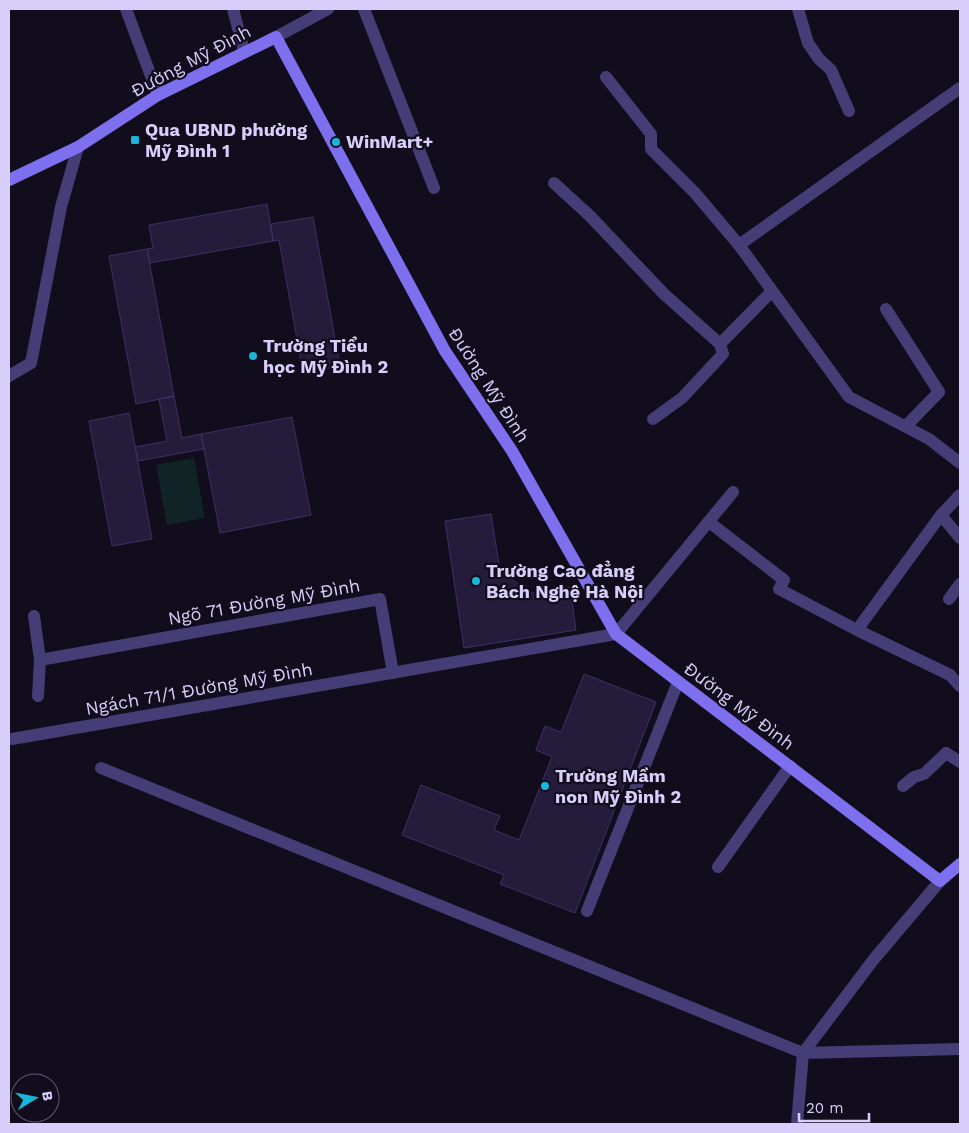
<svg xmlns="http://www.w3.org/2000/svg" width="969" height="1133" viewBox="0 0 969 1133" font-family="'Work Sans',sans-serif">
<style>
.green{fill:#112425}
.building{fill:#251c3b;stroke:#3f3064}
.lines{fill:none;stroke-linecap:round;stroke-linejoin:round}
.lane{stroke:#453d76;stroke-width:12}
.street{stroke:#453d76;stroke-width:12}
.secondary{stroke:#7e6fef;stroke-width:12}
.poi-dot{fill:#18b6db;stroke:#110d1c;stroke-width:2}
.labels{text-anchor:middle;stroke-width:4.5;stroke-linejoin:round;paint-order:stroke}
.street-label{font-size:18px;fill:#d7cefa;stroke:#110d1c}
.poi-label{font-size:18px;font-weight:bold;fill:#d7cefa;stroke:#110d1c;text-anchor:start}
</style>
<rect width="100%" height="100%" fill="#110d1c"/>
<path class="green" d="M194 458 205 518 167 525 156 465Z"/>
<path class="building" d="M267 204 273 241 150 263 147 249 153 248 149 225Z
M313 217 340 366 303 373 279 240 273 241 271 224Z
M147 249 174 396 136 404 109 256Z
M174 396 182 438 201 434 204 449 138 461 135 447 167 441 159 399Z
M129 413 152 539 112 546 89 421Z
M292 417 311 515 220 533 201 434Z
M491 514 500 571 531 593 570 587 576 630 464 648 445 521Z
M584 674 656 702 575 913 500 884 504 875 402 835 421 785 500 816 494 830 519 840 552 757 536 750 545 726 561 732Z"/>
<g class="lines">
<path class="lane" d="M126 9 158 95
M233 9 244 51
M364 9 434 188
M798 9 808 43 819 59 831 70 849 111
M606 77 651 134V149L695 193 739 245 849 397 929 439 960 463
M554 183 590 216 664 294 720 344
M739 245 960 88
M886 309 939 392 906 426
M653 419 682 398 723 354 720 344 772 291
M941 515 960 538
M709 522 784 580 779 589 857 630 941 515 960 495
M949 599 960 584
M34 616 40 660
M857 630 950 675 960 686
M38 696 40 660 380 599 393 673
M12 739 616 634 733 492
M903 786 914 777 924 774 946 753 960 762
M718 867 790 766
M587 911 678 682"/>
<path class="street" d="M276 37 328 9
M9 376 31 363 61 207 78 147
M101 768 803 1053 960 1049
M797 1124 803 1053 874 959 940 881"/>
<path class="secondary" d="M9 180 78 147 158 95 276 37 445 351 512 451 616 634 940 881 960 864"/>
</g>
<g class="poi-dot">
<rect x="130" y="135" width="10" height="10" rx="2.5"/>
<circle cx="336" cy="142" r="5"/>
<circle cx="253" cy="356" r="5"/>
<circle cx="476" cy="581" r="5"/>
<circle cx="545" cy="786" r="5"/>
</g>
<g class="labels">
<g class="street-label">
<text transform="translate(191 61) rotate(-28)" y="6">Đường Mỹ Đình</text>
<text transform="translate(489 385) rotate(57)" y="6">Đường Mỹ Đình</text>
<text transform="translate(264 602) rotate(-10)" y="6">Ngõ 71 Đường Mỹ Đình</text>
<text transform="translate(199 689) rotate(-10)" y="6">Ngách 71/1 Đường Mỹ Đình</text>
<text transform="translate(739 706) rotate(37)" y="6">Đường Mỹ Đình</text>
</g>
<g class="poi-label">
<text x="145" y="136">Qua UBND phường<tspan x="145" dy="21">Mỹ Đình 1</tspan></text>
<text x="346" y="148">WinMart+</text>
<text x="263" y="352">Trường Tiểu<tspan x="263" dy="21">học Mỹ Đình 2</tspan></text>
<text x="486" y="577">Trường Cao đẳng<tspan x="486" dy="21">Bách Nghệ Hà Nội</tspan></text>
<text x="555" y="782">Trường Mầm<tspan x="555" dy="21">non Mỹ Đình 2</tspan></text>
</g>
</g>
<rect width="969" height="1133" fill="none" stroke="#d7cefa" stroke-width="20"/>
<g transform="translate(35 1098) rotate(80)"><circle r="24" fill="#110d1c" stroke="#605a75"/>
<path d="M0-4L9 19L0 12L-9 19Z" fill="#18b6db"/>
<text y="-8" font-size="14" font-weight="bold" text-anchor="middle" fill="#d7cefa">B</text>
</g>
<path d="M799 1113v8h70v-8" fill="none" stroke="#d7cefa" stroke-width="2.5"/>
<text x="806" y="1113" font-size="15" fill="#d7cefa" stroke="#110d1c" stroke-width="4" paint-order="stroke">20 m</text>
</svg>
